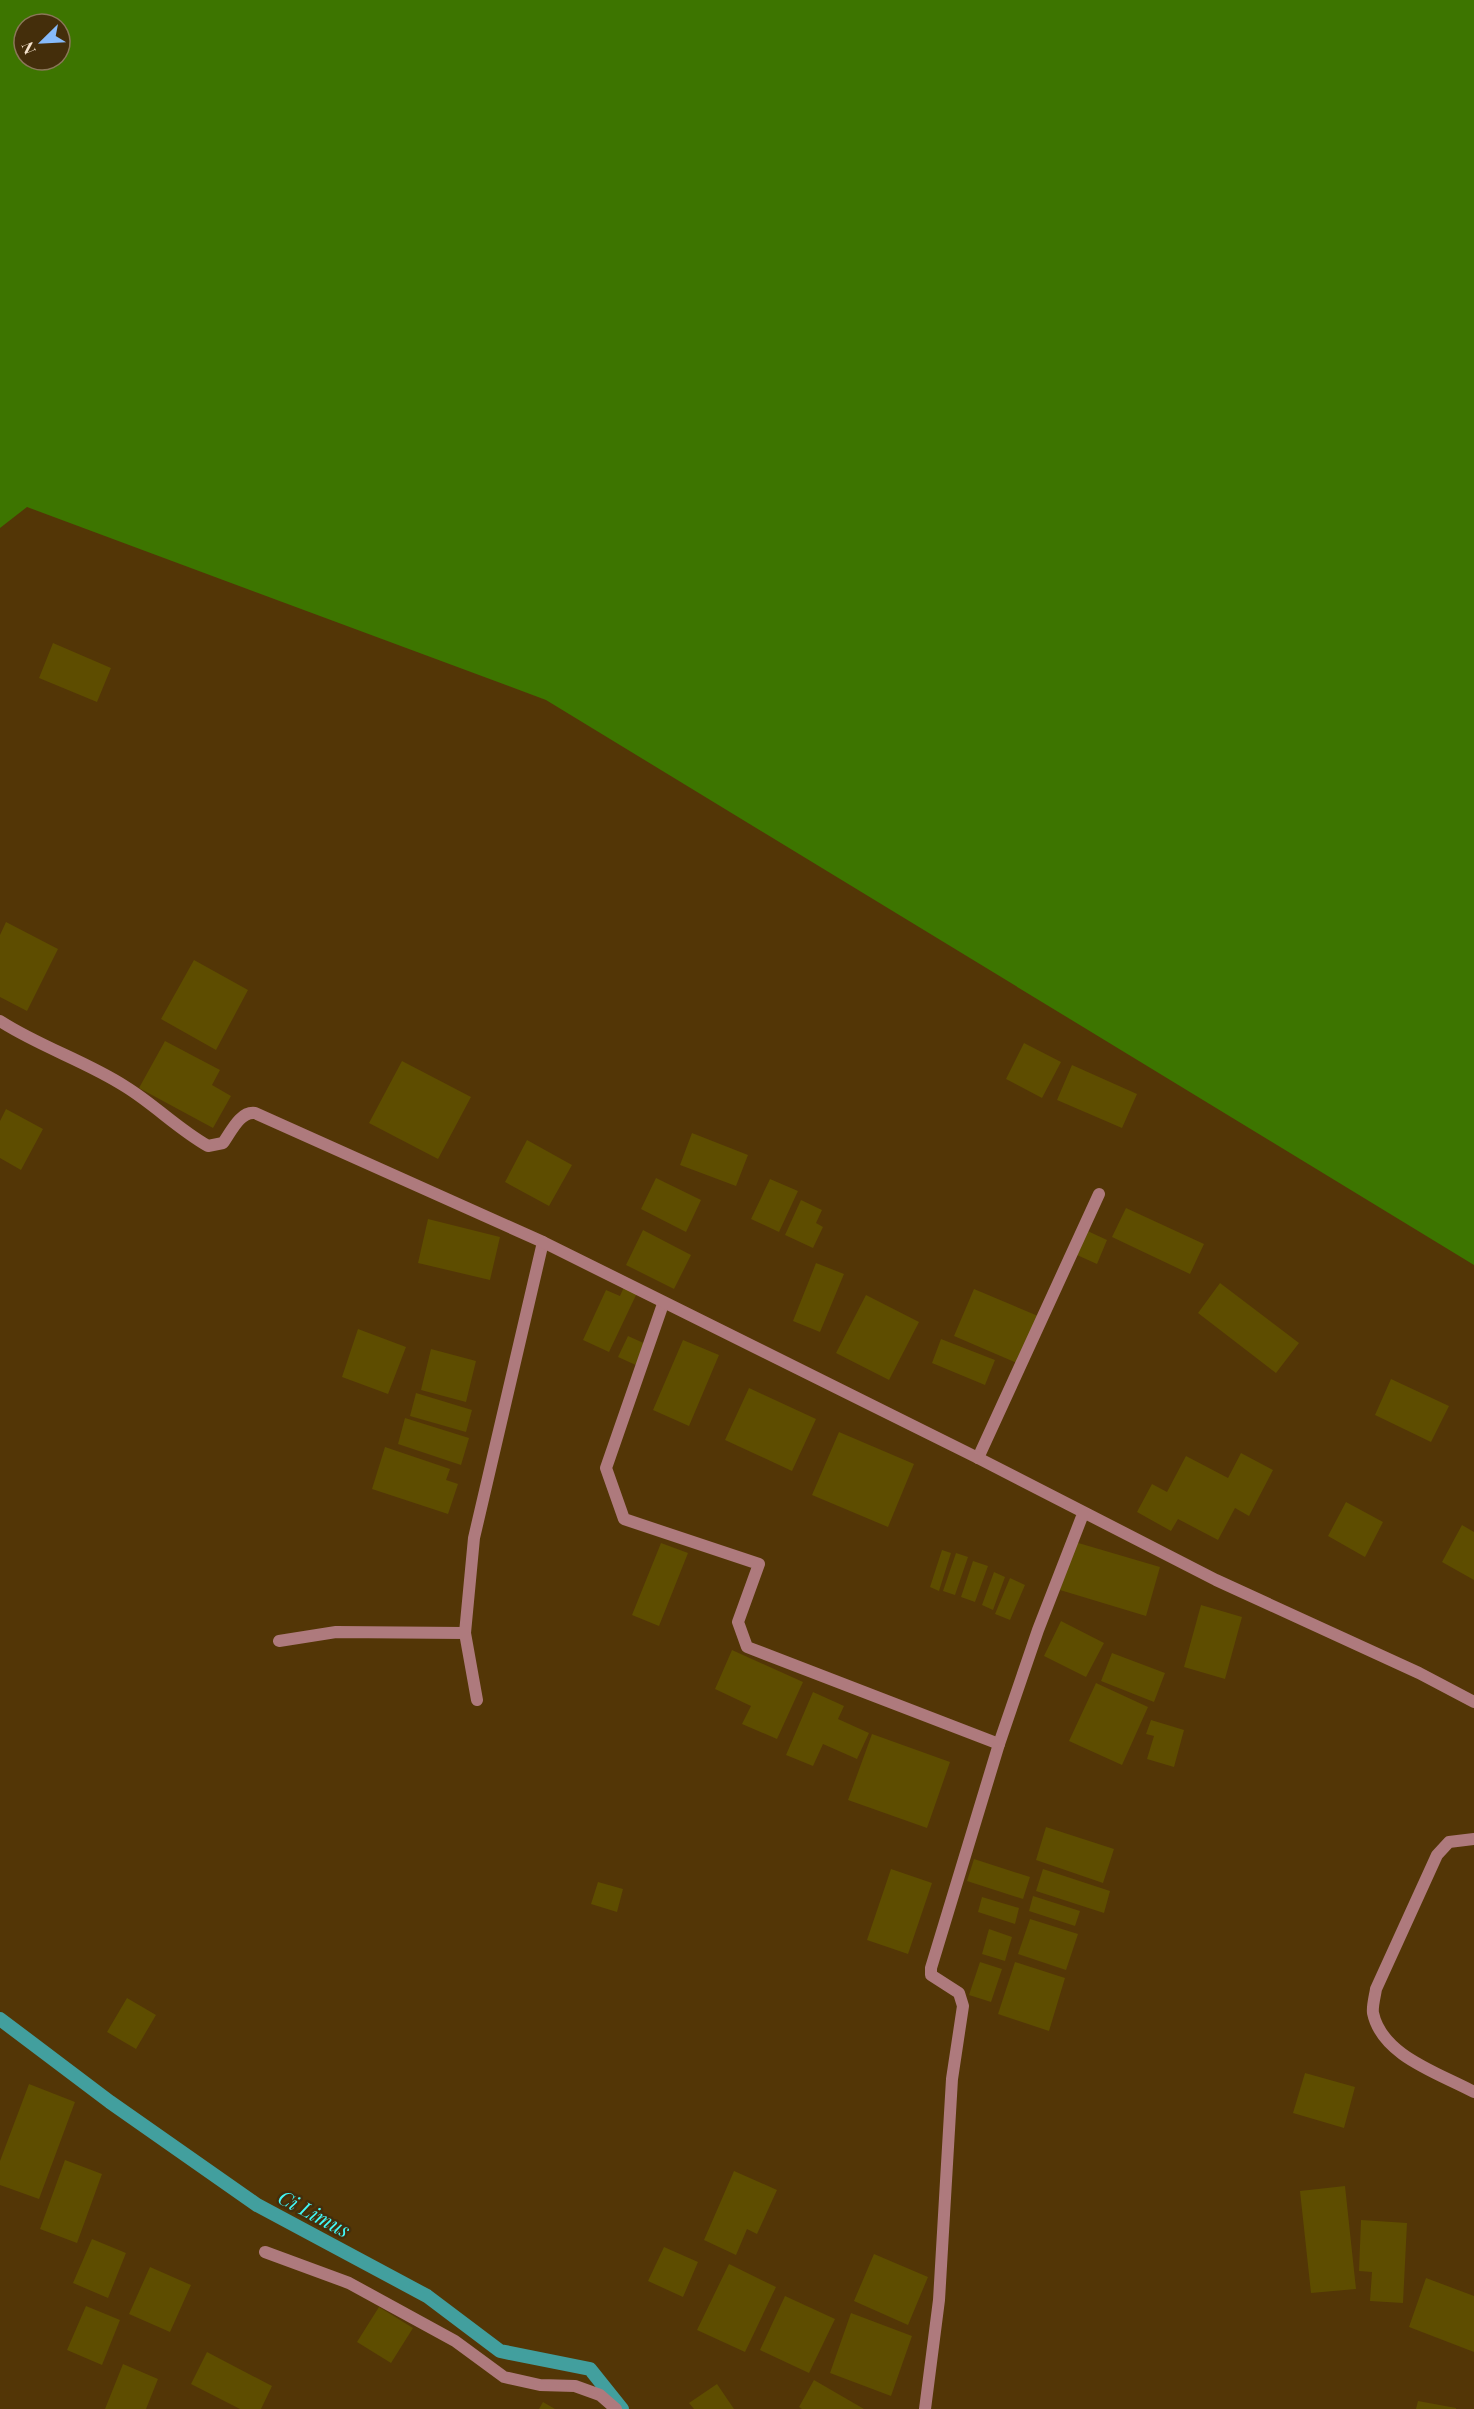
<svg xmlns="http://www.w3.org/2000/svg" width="1474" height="2409" viewBox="0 0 1474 2409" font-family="'Playfair Display',serif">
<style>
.forest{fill:#3d7500;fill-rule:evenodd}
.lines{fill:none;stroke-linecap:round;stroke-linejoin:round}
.stream{stroke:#429f9e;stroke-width:14}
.building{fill:#5e4d00}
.service{stroke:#ae7a7d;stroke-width:12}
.minor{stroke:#ae7a7d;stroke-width:12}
.labels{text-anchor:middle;stroke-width:5;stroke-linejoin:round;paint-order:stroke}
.water-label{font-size:20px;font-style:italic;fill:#42f8f7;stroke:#442e0b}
</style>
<rect width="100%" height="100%" fill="#533606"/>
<path class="forest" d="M0 0H1474V1265L546 700 27 507 0 528ZM24 24H60V60H24Z"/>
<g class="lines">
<path class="stream" d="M0 2019 110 2102 257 2205 427 2296 500 2351 590 2369 622 2409"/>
</g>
<path class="building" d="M53 643 111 668 97 702 39 678Z
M6 922 58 949 27 1011 0 997V935Z
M194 960 248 990 216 1050 161 1019Z
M165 1041 220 1070 212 1085 231 1096 213 1128 139 1088Z
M1024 1043 1061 1062 1042 1098 1006 1079Z
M402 1061 471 1097 438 1159 369 1123Z
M1072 1065 1137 1094 1122 1128 1057 1100Z
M6 1109 43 1129 21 1170 0 1158V1121Z
M692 1133 748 1155 736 1186 680 1165Z
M527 1140 572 1165 549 1206 505 1182Z
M656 1178 701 1200 686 1232 641 1209Z
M770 1179 798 1191 779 1232 751 1219Z
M801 1200 822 1210 816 1223 823 1227 813 1248 785 1235Z
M1126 1208 1204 1244 1190 1274 1112 1237Z
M428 1219 500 1237 490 1280 418 1263Z
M1079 1227 1107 1240 1097 1264 1068 1251Z
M643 1230 691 1255 674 1289 626 1265Z
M816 1263 844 1274 820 1332 793 1321Z
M1220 1283 1299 1343 1276 1373 1198 1313Z
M624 1287 637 1293 609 1352 583 1340 606 1290 620 1296Z
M974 1289 1038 1316 1019 1364 954 1336Z
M866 1295 919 1322 889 1380 836 1353Z
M358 1329 406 1347 388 1394 342 1377Z
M628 1336 648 1345 638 1366 618 1357Z
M941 1339 995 1360 985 1385 932 1363Z
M683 1340 719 1355 689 1426 653 1410Z
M431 1349 476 1361 466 1402 421 1390Z
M1391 1379 1449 1406 1431 1442 1375 1415Z
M749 1388 816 1419 792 1471 725 1440Z
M416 1393 472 1410 466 1432 410 1416Z
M405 1418 469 1438 461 1465 398 1444Z
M839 1432 914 1464 888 1527 812 1495Z
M385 1447 450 1469 446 1480 458 1484 448 1514 372 1489Z
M1241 1453 1273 1470 1249 1516 1235 1508 1218 1540 1178 1519 1171 1531 1137 1512 1152 1484 1167 1492 1186 1456 1228 1478Z
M1346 1502 1383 1522 1365 1557 1328 1536Z
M1462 1525 1474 1532V1580L1442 1562Z
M1075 1542 1160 1567 1146 1616 1060 1590Z
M661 1543 688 1553 659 1626 632 1615Z
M942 1550 951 1553 939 1591 930 1587Z
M956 1553 968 1557 955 1595 943 1591Z
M973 1561 988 1566 975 1602 961 1597Z
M994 1572 1005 1577 993 1610 982 1605Z
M1010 1578 1025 1585 1010 1620 995 1614Z
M1201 1605 1242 1617 1225 1679 1184 1667Z
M1061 1621 1104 1643 1086 1677 1044 1656Z
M732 1650 803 1682 777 1739 742 1724 751 1706 715 1689Z
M1112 1653 1165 1673 1154 1702 1101 1681Z
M1096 1683 1148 1707 1122 1765 1069 1741Z
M813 1692 844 1706 838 1719 869 1733 857 1759 823 1744 813 1766 786 1755Z
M1151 1720 1184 1730 1174 1767 1147 1759 1154 1736 1146 1734Z
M872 1734 950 1762 927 1828 848 1800Z
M1046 1827 1114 1849 1103 1883 1036 1860Z
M974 1859 1030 1877 1023 1899 967 1881Z
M891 1869 932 1883 908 1954 867 1940Z
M1043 1869 1110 1891 1104 1913 1036 1891Z
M598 1882 623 1889 617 1912 591 1904Z
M1033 1896 1080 1911 1075 1926 1029 1911Z
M982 1897 1019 1908 1015 1924 978 1912Z
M1030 1919 1078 1934 1066 1970 1018 1954Z
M989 1929 1012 1937 1005 1961 982 1954Z
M980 1962 1002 1969 991 2002 969 1995Z
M1015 1962 1065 1978 1049 2031 998 2014Z
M127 1998 156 2015 136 2049 107 2032Z
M1305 2073 1355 2087 1344 2128 1293 2113Z
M29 2084 75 2102 39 2199 0 2185V2161Z
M65 2160 102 2174 77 2243 40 2229Z
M734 2171 777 2190 757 2234 747 2229 736 2255 704 2240Z
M1345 2186 1356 2289 1311 2293 1300 2191Z
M1361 2220 1407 2223 1403 2303 1370 2301 1372 2272 1359 2271Z
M92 2239 126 2253 108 2298 73 2283Z
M664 2247 698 2262 683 2297 648 2281Z
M874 2254 928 2277 908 2325 854 2301Z
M729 2264 776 2287 745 2352 697 2330Z
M150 2267 191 2285 170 2332 129 2314Z
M1426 2278 1474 2296V2352L1409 2327Z
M785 2296 835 2319 809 2373 760 2350Z
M86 2306 120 2320 102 2365 67 2350Z
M379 2307 413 2328 391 2363 357 2342Z
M851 2313 912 2336 891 2396 830 2373Z
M207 2352 272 2386 261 2409H240L191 2384Z
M123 2364 158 2379 146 2409H105Z
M814 2380 864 2409H802L799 2407Z
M717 2384 734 2409H694L689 2403Z
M1418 2401 1456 2408V2409H1416Z
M543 2402 555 2409H539Z"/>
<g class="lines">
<path class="service" d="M663 1304 606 1468 624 1519 759 1564 738 1622 747 1647 999 1744
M978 1458 1099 1194
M279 1641 336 1632 465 1633
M477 1700 465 1633 474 1538 543 1242"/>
<path class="minor" d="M0 1021C40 1047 86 1061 126 1087 155 1105 178 1129 208 1146L223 1143C231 1132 240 1111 255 1113L543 1242 978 1458 1216 1580 1419 1673 1474 1702
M1474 1839 1449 1842 1437 1855 1376 1989C1375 1996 1372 2006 1373 2013 1382 2056 1439 2073 1474 2092
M265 2252 349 2283 455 2341 504 2377 540 2385 575 2386 600 2395 616 2409
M925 2409 939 2300 952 2079 963 2006 959 1993 931 1975V1968L999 1744 1038 1630 1083 1514"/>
</g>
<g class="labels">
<g class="water-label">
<text transform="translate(314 2214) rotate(28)" y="7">Ci Limus</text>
</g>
</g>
<g transform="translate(42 42) rotate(246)"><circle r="28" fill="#442e0b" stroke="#8b7659" stroke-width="1.5"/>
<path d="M0-4.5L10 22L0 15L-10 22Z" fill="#87bbfb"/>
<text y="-9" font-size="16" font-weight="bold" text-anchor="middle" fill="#f5e3cd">N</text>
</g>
</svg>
